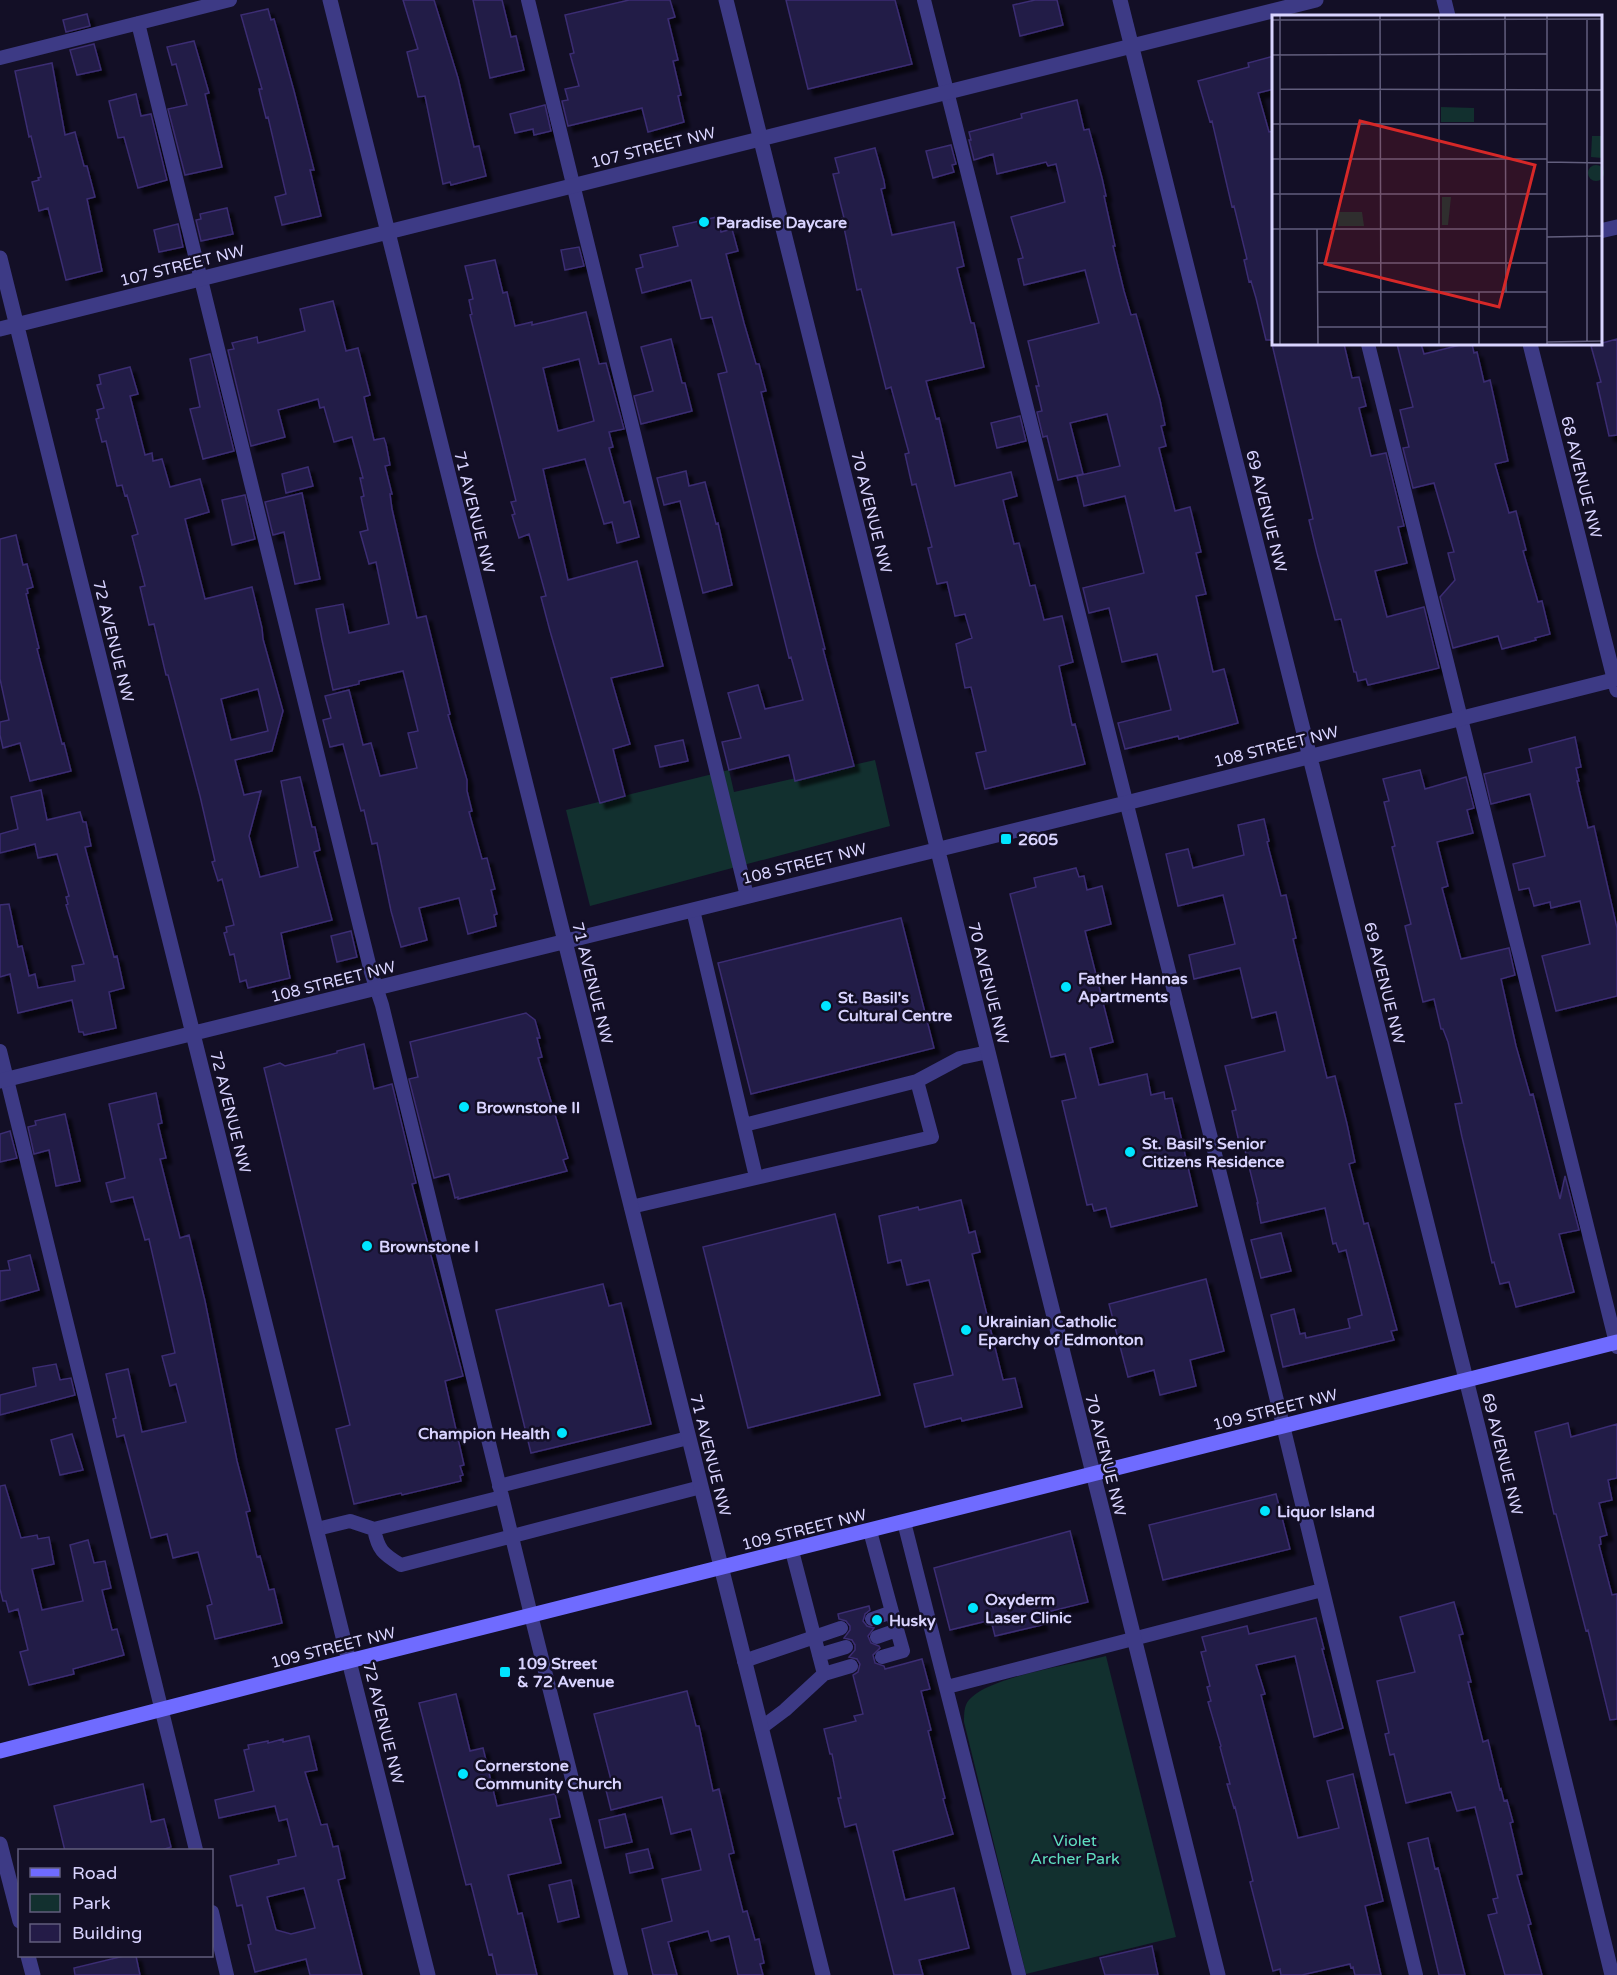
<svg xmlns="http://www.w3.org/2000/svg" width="1617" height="1975" viewBox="0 0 1617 1975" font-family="'Varela Round',sans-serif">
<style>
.green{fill:#12302f}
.building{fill:#241b47;stroke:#3b2d73;stroke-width:1.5;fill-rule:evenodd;filter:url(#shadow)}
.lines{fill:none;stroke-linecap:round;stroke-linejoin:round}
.service{stroke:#3d3a85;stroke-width:14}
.minor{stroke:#3d3a85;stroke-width:15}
.tertiary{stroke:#3d3a85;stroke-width:15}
.secondary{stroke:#6f6bff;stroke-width:15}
.poi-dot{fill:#00e5ff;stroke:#130f26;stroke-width:2}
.labels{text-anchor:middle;stroke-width:5;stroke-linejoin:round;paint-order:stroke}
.street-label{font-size:16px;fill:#d9d4ff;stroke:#130f26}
.poi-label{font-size:16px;font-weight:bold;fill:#d9d4ff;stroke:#130f26;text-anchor:start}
.park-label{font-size:16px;fill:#5fe0c0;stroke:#130f26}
.inset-road{fill:none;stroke:#625e7d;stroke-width:1.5}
.view{fill:#d62828;fill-opacity:0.15;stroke:#d62828;stroke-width:3}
.inset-edge{fill:none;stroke:#d9d4ff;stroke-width:3}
</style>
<defs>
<filter id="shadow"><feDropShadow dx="5.5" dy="5.5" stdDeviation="1.5" flood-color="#0009"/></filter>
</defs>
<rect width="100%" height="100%" fill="#130f26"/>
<path class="green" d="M875 760 890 826 590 906 566 810 729 770 734 792Z
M1106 1656 1176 1937 1026 1974 964 1722C964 1712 964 1703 972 1697 995 1676 1074 1664 1106 1656Z"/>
<path class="building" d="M403 0H434L458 78 474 147 479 146 486 176 451 185 450 182 443 184 425 96 418 97 407 52 418 49Z
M473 0H502L511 37 516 36 524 70 490 78Z
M629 0H670L675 17 668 19 678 60 673 61 681 95 678 96 684 122 648 132 642 108 568 126 562 101 568 100 565 89 579 86 570 54 574 53 565 15Z
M786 0H895L912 64 808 89Z
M1035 0H1057L1063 25 1020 36 1013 5Z
M268 9 271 20 274 19 294 91 314 170H310L321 216 282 225 275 197 286 194 268 117 266 118 260 94 259 89H262L241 15Z
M87 14 90 26 66 32 63 20Z
M194 41 209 93 205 94 222 167 185 175 168 109 187 105 176 64 172 65 167 47Z
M94 44 101 70 77 75 70 50Z
M1274 56V89L1258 93 1269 132 1274 131V340H1266L1256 298 1251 281 1249 282 1244 260 1247 259 1234 206 1232 207 1212 121 1210 122 1198 81 1249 67 1248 63Z
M52 63 65 135 75 132 84 166H87L95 197 87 199 102 271 66 280 48 208 39 211 32 182 39 180 38 178 41 177 31 136 29 137 15 71Z
M136 94 141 116 151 114 167 180 138 188 124 137 118 138 109 101Z
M1077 100 1084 130 1089 129 1102 178 1106 196H1104L1115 246H1113L1124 291 1131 315 1136 314 1160 400 1165 425 1161 426 1166 446 1159 448 1175 511 1190 507 1201 552 1196 553 1206 594 1196 596 1213 672 1224 669 1238 723 1179 739 1178 736 1125 749 1118 723 1171 710 1157 654 1122 662 1109 608 1089 613 1083 588 1144 573 1125 496 1084 506 1077 476 1120 466 1107 414 1070 423 1083 474 1058 480 1047 436 1043 437 1037 412 1042 411 1036 386H1039L1028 341 1099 323 1085 270 1024 285 1018 259 1023 258 1011 217 1065 202 1056 164 1048 166 1046 162 997 174 993 154 974 160 969 140H971L969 132 1022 118 1021 114Z
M545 105 551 131 534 135 533 129 515 133 510 114Z
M951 145 956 164 952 165 954 172 933 178 926 151Z
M875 148 884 181 885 188 881 189 892 235 954 222 964 266 957 268 971 323H974L984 367 926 381 936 419 939 418 955 486 1011 472 1017 496 1003 500 1014 544 1019 543 1030 586 1035 585 1044 620 1062 616 1073 662 1059 666 1072 725 1075 724 1085 764 985 789 976 753 986 751 971 687 965 688 956 644 972 638 965 614 955 616 947 582 937 584 928 548 932 547 916 484 912 485 905 454 909 453 891 387 886 389 861 289 857 290 842 218H844L833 174 839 173 835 158Z
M227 208 233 234 201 241 196 220 201 219 200 214Z
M717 217 721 232 732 229 738 251 726 254 744 323 756 364H759L766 391 761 392 825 649H823L854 766 795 781 789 755 729 770 722 742 741 738 728 693 758 685 765 709 803 700 791 657 789 658 718 374 727 372 712 317 701 319 691 280 642 293 636 269 643 267 640 255 678 246 673 227Z
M178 224 183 247 159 252 154 230Z
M579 247 584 266 565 270 561 250Z
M495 260 503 293 507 292 515 326 532 322V325L586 312 599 364 606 363 624 429 609 432 613 447 609 448 624 503 630 501 639 537 617 543 612 522 604 524 585 459 543 469 568 580 637 561 663 666 611 678 630 744 613 749 625 796 600 803 550 631 541 597 546 596 529 534 519 538 512 515 515 514 511 502 516 501 470 315 472 314 469 300 473 299 465 266ZM579 359 594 421 558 431 543 368Z
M333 301 346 351 358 348 370 395 364 397 374 440 384 438 386 444 390 465 385 466 392 494H390L392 509 417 618 426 616 450 714 448 715 467 780V791L472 811 469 812 482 859 487 858 495 889 491 890 497 914 494 915 496 926 468 934 459 898 419 908 427 940 401 947 391 911 377 843 372 844 364 810 361 811 343 744 330 747 323 720 331 718 325 696 349 690 363 745 371 743 380 776 417 768 408 733 418 731 403 671 359 681V684L333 690 322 640 316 609 343 604 349 633 389 624 376 562 369 564 360 532 368 530 361 497 364 496 360 478H363L352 437 334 442 324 407 320 408 318 399 278 410 285 437 251 446 228 350 234 349 232 343 257 337 258 343 305 331 300 309Z
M671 339 682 383H685L692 411 641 424 634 396 653 391 641 347Z
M1617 339V435L1609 436 1597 383 1601 382 1591 346Z
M1272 344H1344L1352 378 1359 377 1366 406 1359 408 1371 456 1386 453 1404 526 1398 527 1407 563 1375 571 1387 617 1424 607 1439 668 1368 685 1366 679 1358 681 1356 672H1354L1341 619 1335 620 1317 553 1309 520 1313 519Z
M1397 344H1421L1424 354 1464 344H1472L1474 353 1477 352 1484 382 1490 380 1508 461 1495 464 1509 513 1516 511 1526 550 1523 551 1538 602 1542 601 1550 634 1535 638 1536 640 1502 649 1498 636 1453 648 1440 597 1455 580 1448 553 1454 552 1434 483 1413 488 1403 448 1409 447 1400 410 1413 407Z
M210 354 234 451 203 459 190 409 200 407 190 359Z
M130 367 138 394 130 396 145 455 152 453 153 461 162 459 170 487 200 479 209 512 185 519 205 599 252 587 262 628 263 639 283 711 272 751 235 760 244 795 261 791 249 836 260 877 298 867 281 781 300 777 312 827H315L320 850 314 852 332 920 281 933 290 978 248 988 246 980 240 982 234 954 230 955 224 933 227 932 226 927 234 925 222 879 218 881 212 862 215 861 200 796 168 675H166L154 624 149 625 140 587 145 586 132 536 138 534 127 495 125 496 122 485 117 486 106 441 102 442 96 419 99 418 97 410 104 408 97 385 101 384 99 375ZM258 689 268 731 231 740 221 699Z
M1020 416 1026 441 997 448 991 423Z
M308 467 313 486 286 493 282 474Z
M686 471 689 486 705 482 716 524 718 523 732 585 703 593 680 501 664 505 657 478Z
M302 493 320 579 295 584 284 532 273 535 265 502Z
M245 495 255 539 232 545 222 500Z
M16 535 23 565 27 564 33 587 27 589 28 593 26 594 39 648 37 649 62 744 64 743 71 771 30 781 20 743 3 748 0 735V722L9 720 0 679V539Z
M1575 737 1581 767 1576 768 1579 781H1577L1588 828 1594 826 1617 928V996L1556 1011 1542 956 1590 944 1580 901 1551 908 1550 902 1534 906 1529 888 1519 890 1513 864 1545 856 1530 794 1491 804 1484 774 1532 762 1529 749Z
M683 740 688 761 660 767 655 746Z
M1420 770 1425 789 1466 777 1474 808 1467 810 1473 833 1437 842 1448 886 1442 888 1461 959 1509 948 1515 975 1501 979 1516 1046 1530 1095 1533 1094 1560 1199 1565 1176 1579 1230 1559 1234 1574 1292 1516 1307 1509 1282 1500 1284 1494 1262 1492 1263 1462 1137 1455 1104 1462 1103 1448 1042 1443 1029H1441L1434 999 1423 1002 1405 926 1411 924 1392 847 1395 846 1384 802 1389 801 1383 779Z
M41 790 47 820 80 812 83 822H86L91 846 85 847 114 957 117 956 124 988 109 992 116 1028 84 1035 83 1032H79L72 1000 18 1013 10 974 0 977V905L9 904 18 947 22 946 29 976 35 974 38 988 75 981 72 966 84 964 66 905 68 904 66 897 69 896 57 854 38 858 35 844 0 853V834L18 829 11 797Z
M1264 819 1269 841 1267 842 1281 896 1286 895 1296 938 1293 939 1327 1078 1335 1076 1347 1124 1355 1162 1349 1164 1364 1224 1368 1223 1397 1330 1391 1331 1394 1340 1283 1367 1271 1315 1294 1309 1300 1334 1305 1333 1306 1338 1350 1328 1348 1319 1362 1315 1346 1250 1339 1252 1336 1243 1333 1244 1325 1208 1261 1223 1257 1203H1258L1243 1142H1239L1232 1111 1236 1110 1225 1066 1285 1051 1276 1012 1252 1018 1240 968 1194 979 1189 955 1235 944 1223 895 1178 906 1166 854 1188 849 1193 868 1244 855 1238 825Z
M1076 868 1079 877 1084 876 1087 890 1102 886 1111 924 1085 931 1113 1042 1090 1048 1099 1085 1147 1074 1151 1095 1164 1092 1165 1099 1172 1098 1197 1206 1111 1227 1106 1208 1094 1211 1092 1204 1087 1205 1062 1101 1076 1098 1065 1054 1051 1057 1010 894 1036 887 1034 878Z
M901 918 934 1048 751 1094 718 963Z
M351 931 357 957 337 962 331 936Z
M526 1013 535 1020 540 1038H537L542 1057 538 1058 568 1158 563 1160 567 1171 458 1199V1197L455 1198 449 1174 434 1178 409 1079 418 1077 410 1042Z
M364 1044 374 1089 392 1084 416 1183 412 1184 463 1376 445 1381 464 1465 460 1466 463 1475 460 1476 461 1481 402 1495 401 1493 354 1504 336 1429 350 1425 264 1068 280 1063 285 1066 337 1053V1051Z
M156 1093 162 1123 158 1124 166 1158 160 1159 180 1238 189 1235 205 1301 237 1461 250 1511 246 1512 257 1557 260 1556 269 1590 274 1589 282 1623 215 1639 207 1606 212 1604 198 1552 173 1558 167 1534 151 1538 124 1435 117 1437 113 1419 116 1418 106 1374 128 1369 142 1432 186 1422 176 1384 170 1386 162 1356 175 1353 149 1239 145 1240 133 1197 111 1202 106 1183 125 1178 109 1104Z
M65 1114 80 1181 56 1186 49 1150 34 1154 28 1127 36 1125 35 1121Z
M10 1131 17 1158 0 1162V1134Z
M961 1200 969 1233 975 1231 980 1252 972 1254 1003 1380 1015 1378 1022 1407 962 1421 961 1418 925 1427 914 1384 953 1375 929 1280 907 1285 901 1260 888 1263 879 1216 918 1207 919 1210Z
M835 1214 880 1395 748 1428 703 1247Z
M1281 1233 1291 1271 1261 1278 1251 1240Z
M30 1255 39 1290 0 1301V1271L10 1270 8 1261Z
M1206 1279 1224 1351 1190 1360 1196 1386 1160 1395 1154 1370 1128 1377 1109 1304Z
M603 1284 609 1306 621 1303 651 1424 531 1453 496 1310Z
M56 1364 60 1380 71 1378 75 1395 0 1415V1395L36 1386 33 1368Z
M1568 1423 1571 1437 1617 1424V1478L1608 1480 1612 1500 1599 1503 1607 1535 1600 1537 1601 1544 1599 1545 1612 1595 1617 1594V1719L1610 1720 1588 1630 1586 1631 1556 1514H1554L1535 1432Z
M72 1434 83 1470 60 1475 51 1440Z
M5 1485 21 1538 37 1535 38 1539 49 1537 54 1564 32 1569 42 1610 83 1601 70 1545 88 1540 94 1563 105 1561 111 1588 102 1590 112 1630 117 1629 124 1655 73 1669 74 1674 29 1685 20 1652 28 1650 18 1609 9 1612 6 1601H3L0 1589V1486Z
M1276 1494 1290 1549 1163 1580 1149 1525Z
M1070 1531 1088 1602 1039 1614 1042 1625 995 1636 991 1620 950 1630 934 1568Z
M1454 1602 1463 1634 1459 1635 1471 1682H1468L1483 1742 1488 1740 1500 1790 1501 1789 1504 1801 1507 1800 1513 1822 1510 1823 1522 1874 1517 1875 1531 1924 1528 1925 1542 1975H1505L1488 1915 1497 1913 1493 1899 1498 1898 1475 1807 1457 1811 1451 1792 1406 1803 1394 1754 1390 1755 1385 1734 1389 1733 1377 1681 1415 1672 1400 1617Z
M869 1606 870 1610 865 1614 863 1621 867 1626 874 1628 868 1636 871 1643 879 1646 880 1648 873 1655 875 1663 884 1666 885 1669 922 1659 930 1689 921 1691 931 1730 928 1731 945 1798 943 1799 953 1834 893 1851 905 1900 954 1888 969 1948 919 1960 923 1975H894L856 1824 845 1827 838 1798H841L832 1754H830L824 1729 856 1721 854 1716 863 1714 853 1675 858 1672 860 1664 857 1659 849 1657 855 1650V1645L852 1640 844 1638 850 1630V1626L846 1621 839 1619 838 1614Z
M1316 1618 1324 1649H1322L1343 1728 1314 1737 1295 1656 1256 1665 1265 1694 1261 1695 1298 1838 1339 1828 1327 1781 1353 1774 1383 1901 1365 1906 1381 1975H1355L1353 1967 1351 1968 1350 1964 1302 1975H1281L1280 1969 1273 1971 1250 1882 1253 1881 1235 1807 1234 1808 1227 1784H1230L1220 1747 1221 1746 1208 1702 1211 1701 1207 1687 1210 1686 1201 1652 1206 1651 1202 1637 1247 1626 1249 1634Z
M687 1691 696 1726H699L713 1791 719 1789 734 1853 729 1854V1856L743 1912 747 1911 755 1940 759 1939 764 1963 760 1964 763 1975H738L729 1936 711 1941 708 1931 668 1942 677 1975H653L642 1929 672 1921 662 1879 701 1870 691 1829 671 1834 662 1797 611 1810 604 1782 611 1780 594 1714Z
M456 1694 470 1751 483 1748 497 1806 555 1794 560 1817 550 1819 561 1863 508 1875 518 1914 522 1913 537 1975H497L492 1954 489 1955 471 1884 466 1885 419 1703Z
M309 1736 317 1770 305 1772 321 1825 327 1824 333 1847 338 1846 345 1878 338 1880 362 1975H310L306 1959 255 1972 248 1945 251 1944 242 1905 237 1906 230 1876 279 1864 278 1860 296 1856 287 1819 279 1821 275 1806 219 1818 215 1800 254 1791 244 1750 249 1749 248 1745 268 1741V1743L283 1739V1742ZM304 1888 315 1928 291 1934 276 1930 267 1897Z
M143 1784 151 1822 164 1819 171 1847 159 1851H65L54 1806Z
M625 1814 632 1842 605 1848 599 1820Z
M1428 1838 1435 1869 1438 1868 1465 1975H1439L1408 1843Z
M648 1849 653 1868 630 1873 626 1854Z
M571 1880 579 1917 558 1922 549 1885Z
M1152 1946 1158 1975H1105L1100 1958Z
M124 1956H136L140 1975H75L74 1968Z"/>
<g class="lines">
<path class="service" d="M528 0 747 896
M924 0 1272 1380 1416 1975
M138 23 371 972 382 1005 531 1615 621 1975
M0 58 230 0
M1368 344 1617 1347
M693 910 756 1177
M0 1051 196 1850
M744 1125 917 1081
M631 1207 932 1137 917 1081 960 1058 988 1052
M499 1486 688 1438
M904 1522 1019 1975
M317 1529 350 1521 374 1529 502 1497
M374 1529C378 1550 383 1554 401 1565L701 1487
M870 1531 892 1612 872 1619
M877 1637 897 1630
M819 1655 846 1647
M882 1657 903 1651 892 1612
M744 1661 841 1628
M824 1674 851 1666
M947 1687 1322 1590
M761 1728 785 1710 824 1674 792 1551
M212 1912 227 1975"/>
<path class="minor" d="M330 0 823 1975
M726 0 1218 1975
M1120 0 1478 1427 1612 1975
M1444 0 1448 16
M1600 231 1617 227
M0 258 349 1661
M0 329 1316 0
M1530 344 1617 690
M0 1081 1126 803 1617 679
M0 1844 20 1921
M28 1956 33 1975"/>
<path class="tertiary" d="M349 1661 428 1975"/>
<path class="secondary" d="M0 1751 349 1661 1617 1342"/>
</g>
<g class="poi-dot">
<circle cx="704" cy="222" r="6"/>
<rect x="1000" y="833" width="12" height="12" rx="3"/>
<circle cx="1066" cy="987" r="6"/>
<circle cx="826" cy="1006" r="6"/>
<circle cx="464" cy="1107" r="6"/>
<circle cx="1130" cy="1152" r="6"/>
<circle cx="367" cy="1246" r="6"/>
<circle cx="966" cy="1330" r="6"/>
<circle cx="562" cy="1433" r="6"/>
<circle cx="1265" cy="1511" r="6"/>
<circle cx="973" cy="1608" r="6"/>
<circle cx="877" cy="1620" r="6"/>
<rect x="499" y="1666" width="12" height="12" rx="3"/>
<circle cx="463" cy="1774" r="6"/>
</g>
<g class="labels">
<g class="street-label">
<text transform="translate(653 147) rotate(-14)" y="6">107 STREET NW</text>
<text transform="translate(182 265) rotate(-14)" y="6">107 STREET NW</text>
<text transform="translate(1582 477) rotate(76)" y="6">68 AVENUE NW</text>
<text transform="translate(1267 511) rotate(76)" y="6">69 AVENUE NW</text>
<text transform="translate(475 512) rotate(76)" y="6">71 AVENUE NW</text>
<text transform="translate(872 512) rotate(76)" y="6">70 AVENUE NW</text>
<text transform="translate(114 641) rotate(76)" y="6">72 AVENUE NW</text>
<text transform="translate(1276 746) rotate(-14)" y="6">108 STREET NW</text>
<text transform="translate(804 863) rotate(-14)" y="6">108 STREET NW</text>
<text transform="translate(333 981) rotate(-14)" y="6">108 STREET NW</text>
<text transform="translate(593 983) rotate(76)" y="6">71 AVENUE NW</text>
<text transform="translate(989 983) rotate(76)" y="6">70 AVENUE NW</text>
<text transform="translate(1385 983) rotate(76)" y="6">69 AVENUE NW</text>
<text transform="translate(231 1112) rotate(76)" y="6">72 AVENUE NW</text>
<text transform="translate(1275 1409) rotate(-14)" y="6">109 STREET NW</text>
<text transform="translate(1503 1454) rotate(76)" y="6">69 AVENUE NW</text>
<text transform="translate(711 1455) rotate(76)" y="6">71 AVENUE NW</text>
<text transform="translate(1106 1455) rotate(76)" y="6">70 AVENUE NW</text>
<text transform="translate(804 1529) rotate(-14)" y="6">109 STREET NW</text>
<text transform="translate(333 1647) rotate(-14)" y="6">109 STREET NW</text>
<text transform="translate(384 1723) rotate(76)" y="6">72 AVENUE NW</text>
</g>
<g class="poi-label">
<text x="716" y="228">Paradise Daycare</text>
<text x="1018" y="845">2605</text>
<text x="1078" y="984">Father Hannas<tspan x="1078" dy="18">Apartments</tspan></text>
<text x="838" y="1003">St. Basil's<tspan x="838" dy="18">Cultural Centre</tspan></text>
<text x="476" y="1113">Brownstone II</text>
<text x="1142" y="1149">St. Basil's Senior<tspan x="1142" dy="18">Citizens Residence</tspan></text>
<text x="379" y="1252">Brownstone I</text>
<text x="978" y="1327">Ukrainian Catholic<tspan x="978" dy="18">Eparchy of Edmonton</tspan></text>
<text x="550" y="1439" text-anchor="end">Champion Health</text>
<text x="1277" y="1517">Liquor Island</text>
<text x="985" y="1605">Oxyderm<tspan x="985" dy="18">Laser Clinic</tspan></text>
<text x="889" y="1626">Husky</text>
<text x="517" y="1669">109 Street<tspan x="517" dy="18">&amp; 72 Avenue</tspan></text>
<text x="475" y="1771">Cornerstone<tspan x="475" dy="18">Community Church</tspan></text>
</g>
<g class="park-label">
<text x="1075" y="1846">Violet<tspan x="1075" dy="18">Archer Park</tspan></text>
</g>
</g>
<g transform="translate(1272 15)">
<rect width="330" height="330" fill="#130f26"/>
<path d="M169 92 202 93V107H169ZM320 121H330V143L319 142ZM316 158a8 8 0 1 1 16 0a8 8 0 1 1-16 0ZM170 182H179L176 210H170ZM66 197H90L92 211H66Z" fill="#12302f"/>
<path class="inset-road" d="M8 0V330M108 0 109 330M167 0V330M233 0 234 277M315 4V326M0 5 330 4M0 40 275 39M8 74 330 75M0 109H275M0 144H275M275 147 330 148M0 179H275M0 214H275M45 214 46 330M275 222 330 221M45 248H275M45 277H275M207 277V330M45 312H275M275 327 330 326M275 330V0"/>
<path class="view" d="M88 106 263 150 227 292 53 249Z"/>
<rect width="330" height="330" class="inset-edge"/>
</g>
<rect x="18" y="1849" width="195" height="108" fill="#130f26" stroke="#625e7d" stroke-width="1.5"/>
<rect x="30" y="1868" width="30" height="9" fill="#6f6bff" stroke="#625e7d" stroke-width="1.5"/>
<text x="72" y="1879" font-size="18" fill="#d9d4ff">Road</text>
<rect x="30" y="1894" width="30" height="18" fill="#12302f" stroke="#625e7d" stroke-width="1.5"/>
<text x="72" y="1909" font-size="18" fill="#d9d4ff">Park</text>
<rect x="30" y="1924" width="30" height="18" fill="#241b47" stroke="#625e7d" stroke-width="1.5"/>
<text x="72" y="1939" font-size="18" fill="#d9d4ff">Building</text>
</svg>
